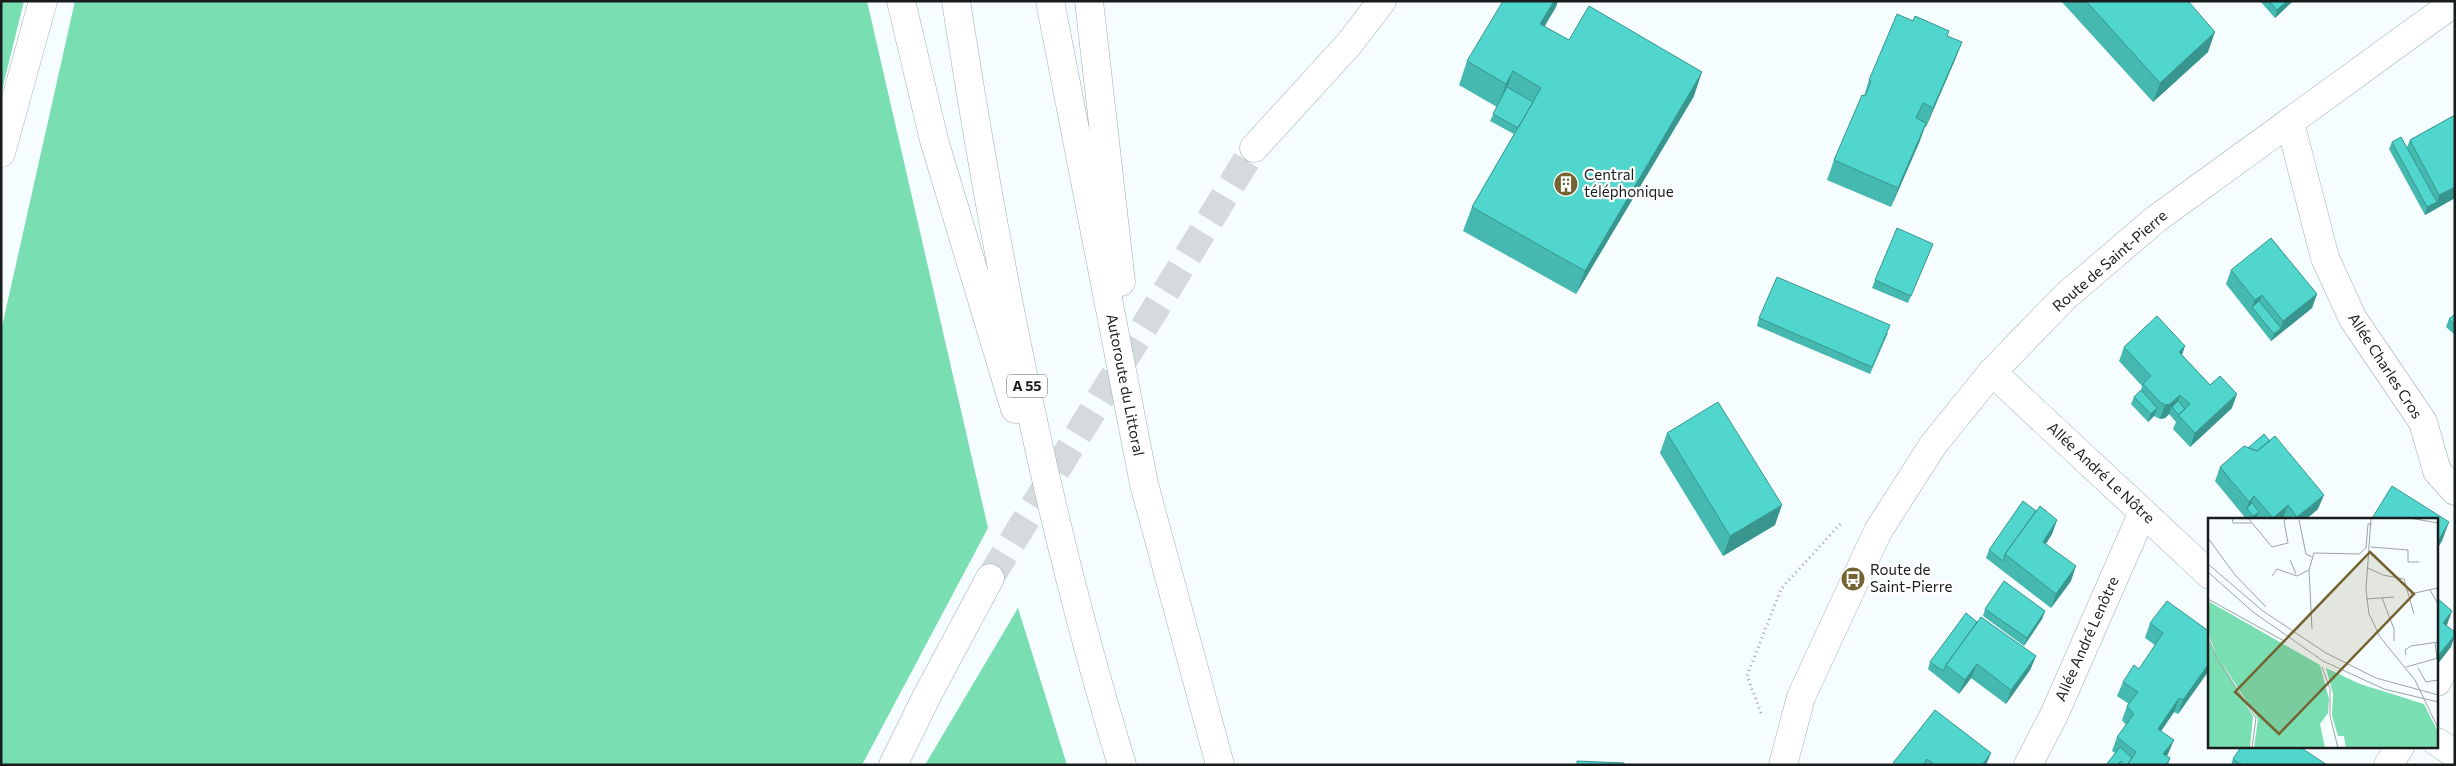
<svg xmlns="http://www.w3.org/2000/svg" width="2456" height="766" viewBox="0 0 2456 766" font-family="Commissioner,sans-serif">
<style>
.forest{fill:#79dfb2}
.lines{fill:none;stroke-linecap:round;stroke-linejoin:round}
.street-tunnel{stroke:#d5dbdc;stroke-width:28;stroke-dasharray:28 14;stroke-linecap:butt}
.street-casing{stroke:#a1acae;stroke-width:29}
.secondary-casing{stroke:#a1acae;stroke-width:29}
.highway-casing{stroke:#a1acae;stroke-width:29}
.path{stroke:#9da3a4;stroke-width:3;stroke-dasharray:1 4;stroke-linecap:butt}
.street{stroke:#fff;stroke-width:28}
.secondary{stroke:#fff;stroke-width:28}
.highway{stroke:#fff;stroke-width:28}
.wall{fill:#45b8af}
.shaded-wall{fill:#38968f}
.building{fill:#50d6cc;stroke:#38968f}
.labels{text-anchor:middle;stroke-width:4.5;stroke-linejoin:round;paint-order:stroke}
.shield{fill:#fff;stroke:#5d6061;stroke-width:1}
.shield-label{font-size:14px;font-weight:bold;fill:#181c1d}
.poi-label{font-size:15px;fill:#181c1d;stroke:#fff;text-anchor:start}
.street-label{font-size:15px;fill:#181c1d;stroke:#fff}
.inset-road{fill:none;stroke:#9da3a4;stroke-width:1}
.view{fill:#746331;fill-opacity:0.15;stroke:#746331;stroke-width:2.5}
.inset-edge{fill:none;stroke:#181c1d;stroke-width:2.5}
</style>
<rect width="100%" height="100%" fill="#f6fdfe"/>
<path class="forest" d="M1 1H24L1 94Z
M75 1H867L988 528 862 765H1V331Z
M1018 608 1067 765H925Z"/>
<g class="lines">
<path class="street-tunnel" d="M990 578 1254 148"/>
<defs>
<path id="street" d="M2290 122 2325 258 2353 319 2423 422 2437 471 2455 491
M1254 148 1349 44 1382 1
M1 153 43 1
M1992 372 2210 575
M2437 682 2455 647
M2437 742 2455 754
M893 765 928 694 990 578
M2028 765 2054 715 2143 512
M2388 765 2400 747"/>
<path id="secondary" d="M1783 765 1801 697 1878 531 1933 445 1992 372 2067 295 2156 219 2455 2"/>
<path id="highway" d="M901 1 934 140 1015 409
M956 1C996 258 1046 516 1122 765
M1050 1 1144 484 1220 765
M1089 1 1121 282"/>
</defs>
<use href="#street" class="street-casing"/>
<use href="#secondary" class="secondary-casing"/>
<use href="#highway" class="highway-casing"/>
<path class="path" d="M1761 713 1747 676 1781 589 1842 522"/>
<use href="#street" class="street"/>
<use href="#secondary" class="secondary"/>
<use href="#highway" class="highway"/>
</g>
<path class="wall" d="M2061 1H2188L2208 52 2153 102Z
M2260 1H2293L2275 18Z
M1556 7 1544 26 1569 40 1694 96 1576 294 1463 231 1472 207 1514 134 1490 121 1497 107 1459 85 1467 61Z
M1947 36 1962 42 1954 62 1926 127H1925L1919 143 1891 207 1827 180 1834 160 1864 96 1869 80Z
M2455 115V198L2425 215 2389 149 2392 142 2407 147 2410 140Z
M1933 244 1908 303 1872 288 1875 280Z
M2231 270 2317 294 2312 308 2271 341 2226 284Z
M2455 314V335L2446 327 2449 319Z
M1759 318 1888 333 1870 374 1757 326Z
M2124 347 2182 355 2232 408 2190 447 2173 429 2176 422 2169 414 2165 418 2160 419 2154 416 2148 422 2131 404 2134 397 2141 390 2142 386 2119 361Z
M1667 433 1775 525 1723 556 1660 453Z
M2220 467 2318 509 2305 520H2257L2256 518 2255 520H2247L2215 481Z
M2036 511 2057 520 2052 534 2046 544 2071 581 2051 608 1986 558 1989 550Z
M1985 609 2045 611 2042 619 2024 646 1983 616Z
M1977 622 2036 656 2030 670 2006 704 1971 678 1959 694 1928 669 1930 662Z
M2150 623 2210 632V669L2178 714 2174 712 2161 731 2168 754 2167 756 2170 758 2168 765H2106L2115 753 2112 751 2117 737 2126 725 2122 720 2127 706 2129 704 2117 696 2123 682 2139 669 2155 645 2145 638Z
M1935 710 1986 765H1893Z
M2233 759 2327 765H2231Z"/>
<path class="shaded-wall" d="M1554 1H1558L1556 7 1532 48 1540 24Z
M2287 1H2293L2275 18 2277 10Z
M2215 32 2208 52 2153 102 2160 83Z
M1962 42 1954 62 1926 127 1933 108Z
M1513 71 1505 94 1498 107 1506 84Z
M1702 72 1694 96 1576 294 1585 271Z
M1926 123 1919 143 1891 207 1898 188Z
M2455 187V198L2425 215 2427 207 2437 202 2439 195Z
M2317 294 2312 308 2271 341 2274 334 2281 328 2283 321Z
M2262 295 2256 309 2252 307 2255 300Z
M2185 346 2180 361 2179 352Z
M2237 394 2232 408 2190 447 2195 433Z
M2180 395 2175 409 2172 407 2169 414 2165 418 2160 419 2165 405Z
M2157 408 2154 416 2148 422 2151 414Z
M2324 495 2318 509 2305 520H2296L2297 517Z
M2254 496 2249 510 2247 508 2244 516 2249 502Z
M1782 505 1775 525 1723 556 1730 536Z
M2288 505 2283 519 2273 520V518Z
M2259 512 2256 519 2252 520 2253 516Z
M2057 520 2052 534 2038 556 2043 542Z
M2449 522 2442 541 2437 549V543Z
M2076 566 2071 581 2051 608 2056 594Z
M2045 611 2042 619 2024 646 2027 638Z
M2452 611 2447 625 2438 637 2443 623Z
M2455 635 2451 647 2437 665V657Z
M2036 656 2030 670 2006 704 2011 690Z
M2210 662V669L2178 714 2183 700Z
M1977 664 1971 678 1959 694 1965 680Z
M2179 698 2174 712 2153 743 2158 729Z
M2174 740 2168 754 2160 765 2163 754Z
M1991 753 1986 765H1982Z"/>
<path class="building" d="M1503 1H1554L1540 24 1569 40 1589 6 1702 72 1585 271 1472 207 1541 88 1513 71 1506 84 1467 61Z
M2086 1H2188L2215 32 2160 83Z
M2269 1H2287L2277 10Z
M1897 14 1913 21 1915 16 1949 31 1947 36 1962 42 1933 108 1923 103 1916 118 1926 123 1898 188 1834 160 1862 95 1865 96 1871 81 1869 80Z
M1507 87 1533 102 1518 128 1493 114Z
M2455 115V187L2439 195 2410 140Z
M2401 137 2437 202 2427 207 2392 142Z
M1897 228 1933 244 1911 296 1875 280Z
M2271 238 2317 294 2283 321 2262 295 2255 300 2231 270Z
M1777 277 1890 325 1872 367 1759 318Z
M2259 301 2281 328 2274 334 2252 307Z
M2455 314V325L2449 319Z
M2157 316 2185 346 2179 352 2210 385 2220 376 2237 394 2195 433 2178 415 2190 404 2180 395 2170 404 2165 405 2160 402 2143 384 2151 376 2124 347Z
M2141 390 2157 408 2151 414 2134 397Z
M2178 401 2185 409 2179 415 2172 407Z
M1718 402 1782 505 1730 536 1667 433Z
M2264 434 2270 441 2257 451 2248 448Z
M2275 436 2324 495 2297 517 2288 505 2273 518 2254 496 2249 502 2220 467 2244 446 2257 451Z
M2392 486 2449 522 2437 543V520H2371Z
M2023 501 2036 511 2005 554 2003 561 1989 550Z
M2252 503 2259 512 2253 516 2247 508Z
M2040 506 2057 520 2043 542 2076 566 2056 594 2005 554Z
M2004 581 2045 611 2027 638 1985 609Z
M2437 598 2452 611 2443 623 2455 632V635L2437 657Z
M2167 601 2210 632V662L2183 700 2179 698 2158 729 2174 740 2163 754 2170 758 2166 765H2127L2136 752 2117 737 2134 714 2127 706 2138 692 2123 682 2134 665 2139 669 2163 633 2150 623Z
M1966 613 1977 622 1946 665 1943 671 1930 662Z
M1981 617 2036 656 2011 690 1977 664 1965 680 1946 665Z
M1935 710 1991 753 1982 765H1935L1927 759 1923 765H1895L1893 763Z
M2120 747 2132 758 2127 765H2125L2121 761 2118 765H2106Z
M2241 747H2300L2327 765H2242L2233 759Z
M1577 761 1624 763V765H1577Z
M2121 761 2125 765H2118Z"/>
<defs>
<symbol id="building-disc" viewBox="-11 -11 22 22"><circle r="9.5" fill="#746331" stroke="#fff"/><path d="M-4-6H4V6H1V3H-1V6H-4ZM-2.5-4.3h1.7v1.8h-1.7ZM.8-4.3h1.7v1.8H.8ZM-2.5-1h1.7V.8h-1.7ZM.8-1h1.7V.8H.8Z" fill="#fff"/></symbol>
<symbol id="bus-disc" viewBox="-11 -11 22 22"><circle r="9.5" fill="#746331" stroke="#fff"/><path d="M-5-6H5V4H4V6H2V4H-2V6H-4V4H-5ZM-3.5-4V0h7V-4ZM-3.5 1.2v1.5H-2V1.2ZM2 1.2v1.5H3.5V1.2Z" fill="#fff"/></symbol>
</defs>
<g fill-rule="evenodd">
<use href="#building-disc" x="1552" y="170" width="28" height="28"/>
<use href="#bus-disc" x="1839" y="565" width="28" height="28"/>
</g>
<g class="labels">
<rect class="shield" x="1007" y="374.5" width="40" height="23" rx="4"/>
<g class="shield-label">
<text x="1027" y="391">A 55</text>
</g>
<g class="poi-label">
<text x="1584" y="180">Central<tspan x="1584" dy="17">téléphonique</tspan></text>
<text x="1870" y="575">Route de<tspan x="1870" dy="17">Saint-Pierre</tspan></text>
</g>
<g class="street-label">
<text transform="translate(2110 261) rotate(-41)" y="5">Route de Saint-Pierre</text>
<text transform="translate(2385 366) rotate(57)" y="5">Allée Charles Cros</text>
<text transform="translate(1125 385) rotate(79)" y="5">Autoroute du Littoral</text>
<text transform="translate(2101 473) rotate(43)" y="5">Allée André Le Nôtre</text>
<text transform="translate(2087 639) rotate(-66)" y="5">Allée André Lenôtre</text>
</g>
</g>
<g transform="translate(2208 518)">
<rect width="230" height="230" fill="#f6fdfe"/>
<path d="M0 83 112 147 121 181 120 195 112 206 117 230H46L50 201 8 136 0 115ZM0 122 45 198 42 230H0ZM118 150 152 166 216 186 230 214V230H138L136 218H130L124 198 125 176Z" fill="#79dfb2"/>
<path class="inset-road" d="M24 0 25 5H43M40 0 64 29 80 25 76 3 79 0M163 0 158 72 161 96 172 119 207 162 230 210M202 0 230 5M91 2 98 36 104 39M0 20 27 57 58 89M163 29 200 32V44H211M82 42 88 56M0 46 55 93 118 135 168 160 230 177M160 50 175 57 196 61 206 96M0 54 45 94 115 143 176 171 230 184M64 58 69 51 89 58 101 52M222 72 230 86M202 76 230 70M174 80 186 111V123M0 81 78 124M158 81 186 79M104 111 101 52 106 35 151 36 158 30 160 6H164M0 118 8 139 48 200 44 230M227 124 229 141M198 137 197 132 203 128 230 124M114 149 122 171V198L130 230M198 149 230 140M210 150 218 164 230 162"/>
<path class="view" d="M162 34 206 76 71 216 27 174Z"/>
<rect width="230" height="230" class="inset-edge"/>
</g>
<rect width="2456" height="766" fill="none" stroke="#181c1d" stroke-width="5"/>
</svg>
